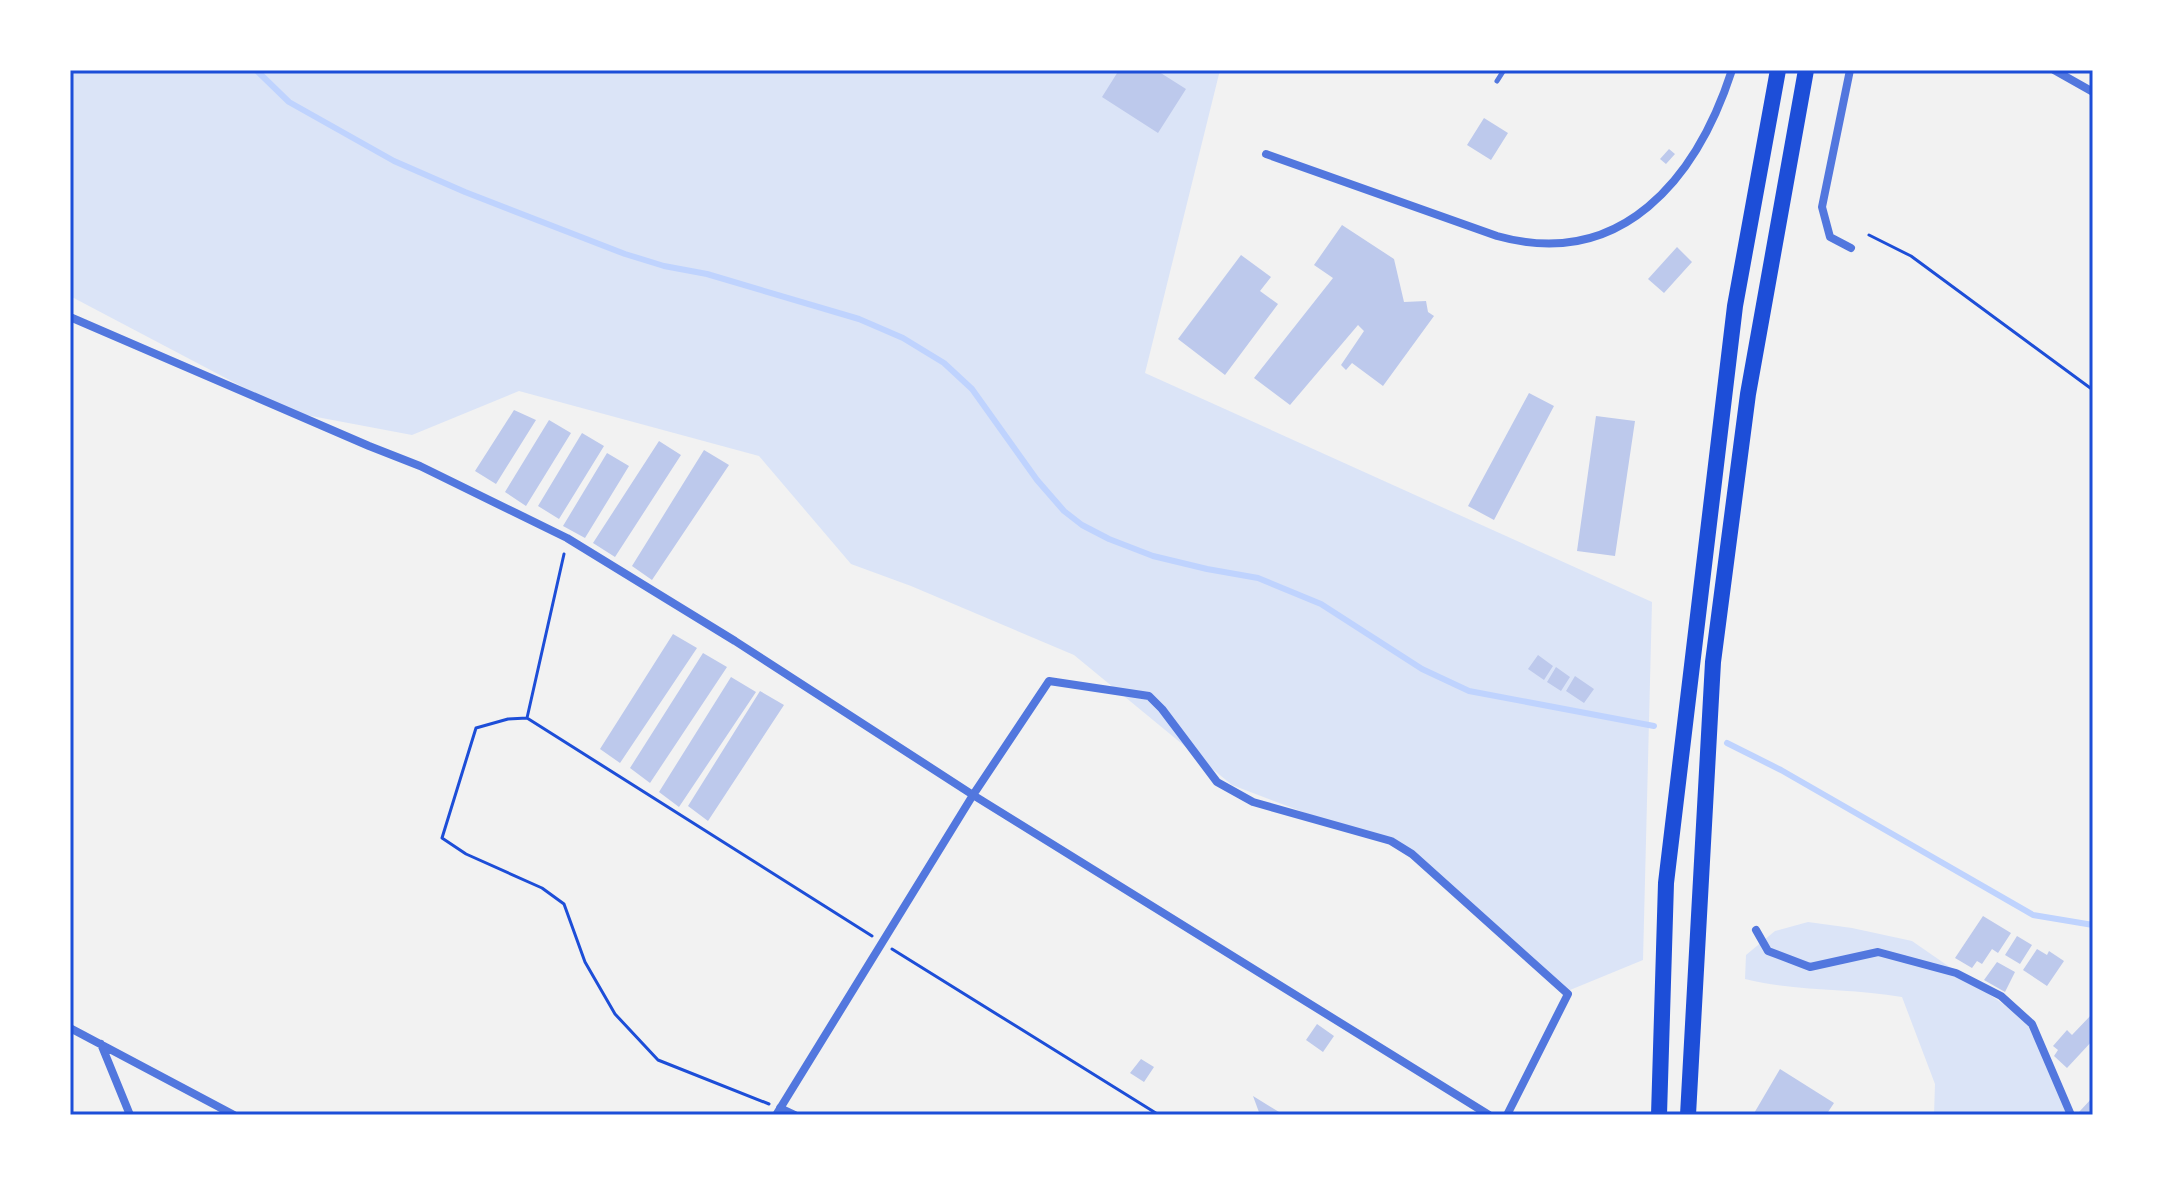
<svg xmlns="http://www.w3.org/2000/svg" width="2163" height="1185" viewBox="0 0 2163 1185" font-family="Karla,sans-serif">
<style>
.green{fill:#dbe4f7}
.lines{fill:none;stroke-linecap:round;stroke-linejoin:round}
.stream{stroke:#bfd3fe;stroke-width:6}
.building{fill:#bdc9ec}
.path{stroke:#1d4ed8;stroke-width:3}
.service{stroke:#5277de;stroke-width:5}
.minor{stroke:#5277de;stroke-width:8}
.trunk{stroke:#1d4ed8;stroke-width:16}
.neatline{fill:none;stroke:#1d4ed8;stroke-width:3}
</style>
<rect width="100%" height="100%" fill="#f2f2f2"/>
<path class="green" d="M70 70H1220L1145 373 1652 602 1643 960 1570 990 1406 851 1232 785 1074 655 911 586 851 564 759 456 519 391 412 435 290 412 70 296Z
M1808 922 1852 928 1912 941 2032 1024 2072 1115H1934L1935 1084 1902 997C1850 988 1796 992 1745 979L1746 955 1775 931Z"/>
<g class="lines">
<path class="stream" d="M256 70 289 102 394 161 465 192 625 254 664 266 707 274 859 319 903 338 944 363 972 389 1037 480 1064 511 1082 525 1109 539 1153 556 1207 569 1258 578 1321 604 1422 669 1469 691 1654 726
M1727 743 1781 770 2033 915 2093 925"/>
</g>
<path class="building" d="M1119 70H1156L1186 89 1158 133 1102 97Z
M1484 118 1508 133 1491 160 1467 145Z
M1669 149 1675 154 1666 164 1660 159Z
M1342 225 1394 259 1404 302 1426 301 1428 312 1434 316 1383 386 1352 363 1346 370 1341 365 1364 331 1358 325 1290 405 1254 378 1333 278 1314 265Z
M1677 247 1692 262 1664 293 1648 279Z
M1241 255 1271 277 1260 291 1278 304 1225 375 1178 339Z
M1529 393 1554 406 1494 520 1468 506Z
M514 410 536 420 496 484 475 471Z
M1596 416 1635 421 1615 556 1577 551Z
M549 420 571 433 526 506 505 492Z
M582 433 604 446 559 519 538 506Z
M659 441 681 455 615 557 593 543Z
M704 450 729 465 652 580 632 566Z
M607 453 629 466 585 538 563 526Z
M673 634 697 648 620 763 600 749Z
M703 653 727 667 650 783 630 768Z
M1538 655 1553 666 1544 680 1528 669Z
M1556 667 1570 677 1561 691 1547 682Z
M1575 676 1594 689 1584 703 1566 691Z
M731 677 756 692 679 807 659 792Z
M760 691 784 705 708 821 688 806Z
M1983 916 2011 933 1998 953 1992 949 1982 964 1977 961 1972 968 1955 958Z
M2017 936 2032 945 2020 964 2005 955Z
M2037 949 2047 955 2049 951 2064 961 2047 986 2023 970Z
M1997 962 2015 972 2005 992 1984 980Z
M2093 1013V1040L2067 1068 2054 1056 2058 1050 2053 1046 2067 1030 2072 1035Z
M1317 1024 1334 1036 1323 1052 1306 1040Z
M1141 1059 1154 1067 1144 1082 1130 1073Z
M1780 1069 1834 1103 1826 1115H1753Z
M1253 1096 1284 1115H1260Z
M2093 1097V1115H2082L2079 1112Z"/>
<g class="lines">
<path class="path" d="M1869 235 1911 256 2093 390
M564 554 527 718 872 936
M527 718 508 719 476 728 442 838 466 854 542 888 564 904 585 962 615 1014 658 1060 769 1104
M892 949 1159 1115"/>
<path class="service" d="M1497 81 1504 70"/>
<path class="minor" d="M1850 70 1822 207 1830 237 1851 248
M2054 70 2093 92
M1266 154 1497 236C1622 271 1697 178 1732 70
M70 317 369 446 420 466 567 538 735 641 973 795 1489 1115
M1756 930 1768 951 1810 967 1878 952 1956 973 2001 996 2032 1024 2071 1115
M70 1028 234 1115
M101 1044 130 1115
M780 1108 795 1115
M776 1115 973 795 1049 681 1149 696 1162 709 1217 782 1253 802 1391 841 1412 854 1568 994 1507 1115"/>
<path class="trunk" d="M1659 1115 1666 883 1735 306 1778 70
M1688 1115 1713 662 1748 394 1806 70"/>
</g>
<rect width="2163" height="1185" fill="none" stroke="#ffffff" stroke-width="144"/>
<rect x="72" y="72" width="2019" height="1041" class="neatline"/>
</svg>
